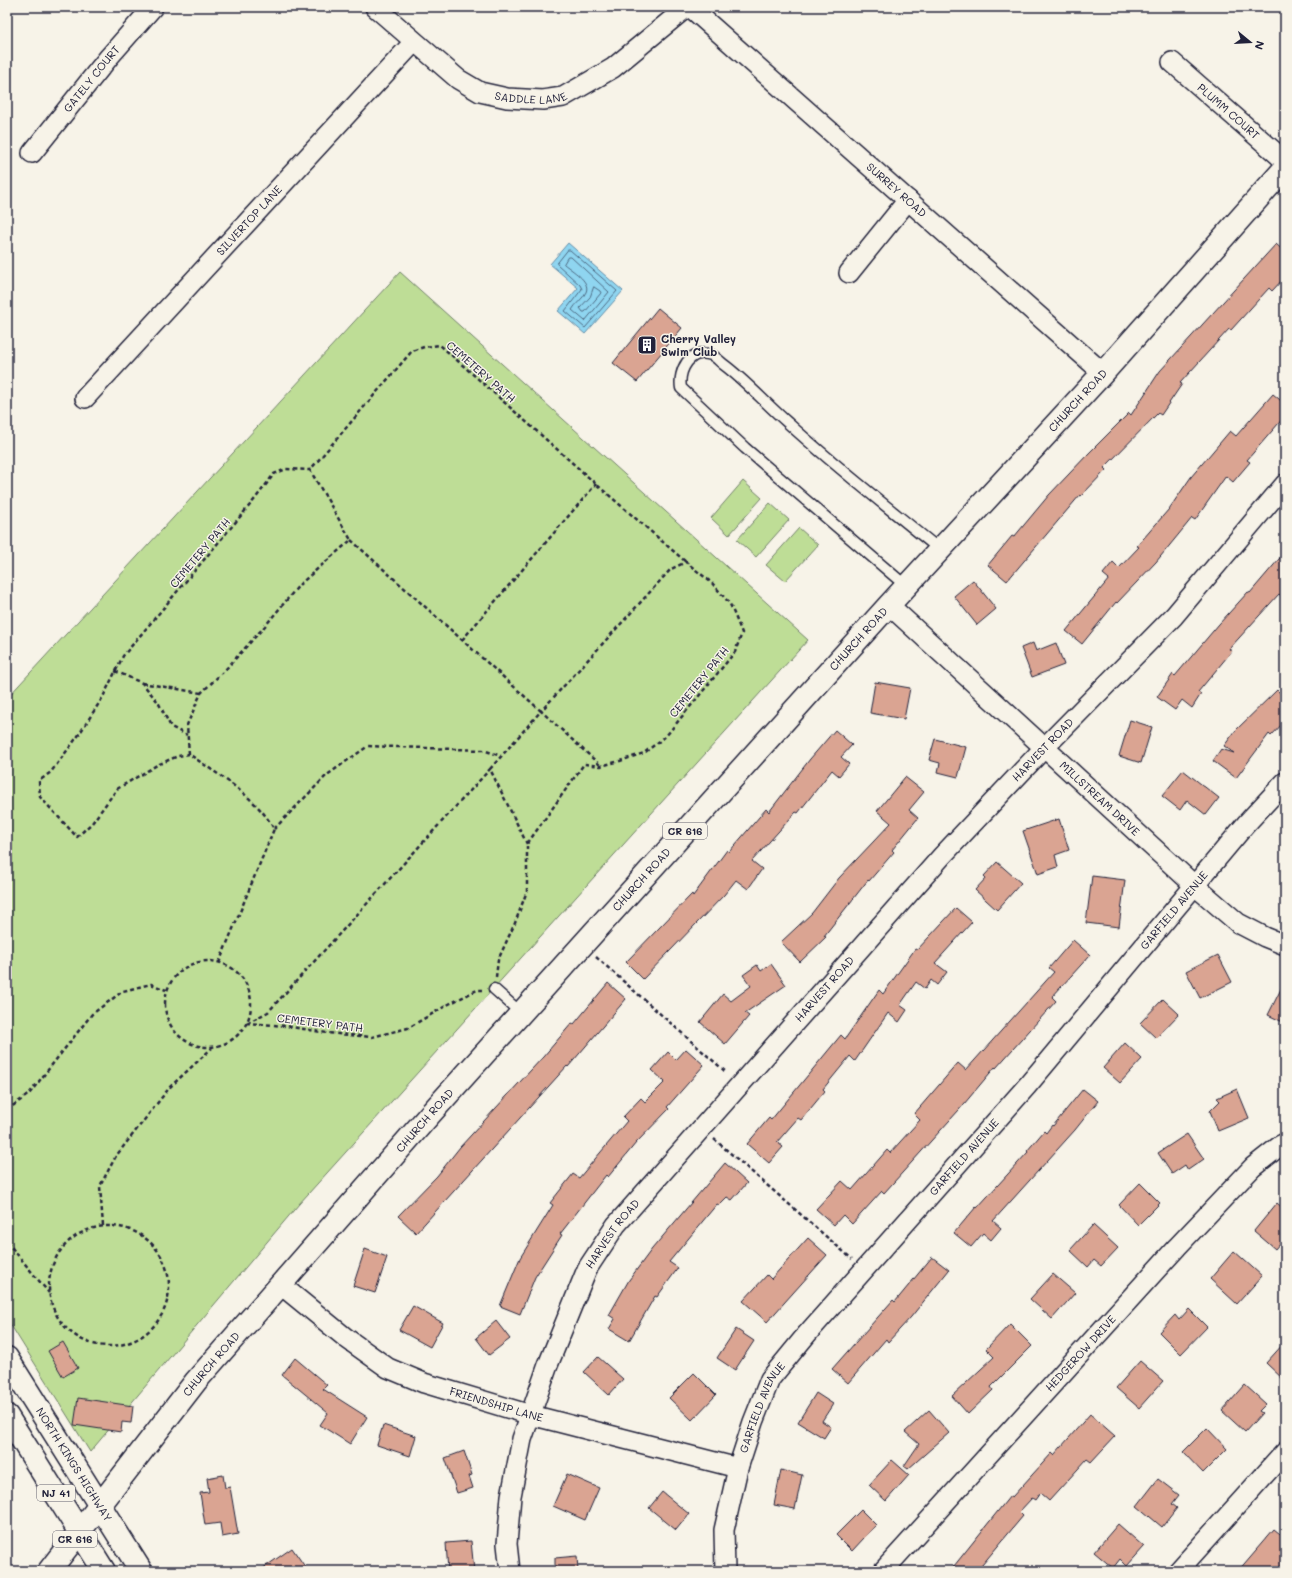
<svg xmlns="http://www.w3.org/2000/svg" width="1292" height="1578" viewBox="0 0 1292 1578" font-family="Mali,sans-serif">
<style>
.green{fill:#bedd96;stroke:#708068}
.water{fill:#8fd5f0;stroke:#638da8}
.lines{fill:none;stroke-linecap:round;stroke-linejoin:round}
.shore{stroke:#4e6a83;stroke-width:1}
.building{fill:#daa492;stroke:#22223b}
.service-casing{stroke:#22223b;stroke-width:13}
.minor-casing{stroke:#22223b;stroke-width:22}
.primary-casing{stroke:#22223b;stroke-width:25}
.path{stroke:#22223b;stroke-width:2.5;stroke-dasharray:4 3;stroke-linecap:butt}
.service{stroke:#f7f3e8;stroke-width:10}
.minor{stroke:#f7f3e8;stroke-width:19}
.primary{stroke:#f7f3e8;stroke-width:22}
.labels{text-anchor:middle;stroke-width:3;stroke-linejoin:round;paint-order:stroke}
.shield{fill:#f7f3e8;stroke:#62616f;stroke-width:1}
.shield-label{font-size:10px;font-weight:bold;fill:#22223b}
.street-label{font-size:11px;fill:#22223b;stroke:#f7f3e8}
.poi-label{font-size:11px;font-weight:bold;fill:#22223b;stroke:#f7f3e8;text-anchor:start}
</style>
<rect width="100%" height="100%" fill="#f7f3e8"/>
<filter id="ink" filterUnits="userSpaceOnUse"><feTurbulence type="fractalNoise" baseFrequency=".025" numOctaves="2"/><feDisplacementMap in="SourceGraphic" scale="8" xChannelSelector="R" yChannelSelector="G"/><feConvolveMatrix kernelMatrix="1 2 1 2 8 2 1 2 1" color-interpolation-filters="sRGB"/></filter>
<g filter="url(#ink)">
<path class="green" d="M400 272 808 640 299 1204 90 1452 7 1319V698Z
M743 481 762 498 729 535 711 518Z
M770 503 789 520 756 557 737 540Z
M799 528 818 545 785 581 766 565Z"/>
<path class="water" d="M568 243 623 291 585 334 558 311 578 288 550 264Z"/>
<g class="lines">
<path class="shore" d="M568 250H570L617 291 585 328 565 311 582 289 580 285 557 264Z
M568 257H571L609 292 585 321 572 310C575 304 583 299 586 292 591 281 571 270 564 264Z
M594 287 600 291 601 293 585 312H583L580 308 590 297Z"/>
</g>
<path class="building" d="M1276 244 1285 252V277L1272 291 1269 288 1231 330 1229 329 1180 383 1182 384 1161 415 1158 413 1104 468 1106 470 1081 496 1080 495 1007 581 988 565 1012 536 1014 537 1049 495 1089 453 1129 413 1131 415 1160 371Z
M658 308 682 328 637 382 613 363Z
M1273 394 1285 404V416L1247 460 1250 462 1233 482 1226 476 1195 520 1192 518 1156 562 1117 603 1116 602 1082 644 1066 631 1109 579 1103 574 1113 562 1119 568 1139 547 1137 546 1169 509 1191 477 1230 431 1236 436Z
M1285 552V599L1279 594 1229 649 1232 651 1198 692 1201 694 1192 708 1182 700 1175 710 1157 697 1173 674 1175 676 1219 624 1248 592 1250 593Z
M973 580 996 609 977 625 954 596Z
M1033 643 1036 651 1056 643 1064 665 1032 677 1021 648Z
M875 682 910 688 904 719 870 713Z
M1277 690 1285 698V721L1271 736 1269 734 1236 778 1213 761 1221 749 1234 753 1224 746 1236 730Z
M1130 720 1152 727 1141 763 1119 756Z
M835 730 852 745 841 757 849 764 839 776 832 770 798 813 796 812 752 861 762 869 748 889 736 880 724 895 643 979 626 962 692 894 693 896 727 850 729 852 766 809 769 812 810 759Z
M935 739 966 747 958 777 938 772 940 763 929 760Z
M1183 770 1219 798 1206 815 1187 800 1180 810 1162 796Z
M905 777 924 792 909 810 918 818 892 850 894 852 869 881 868 880 824 936 826 937 800 962 781 942 812 913 839 878 891 823 877 811Z
M1059 819 1069 850 1055 855 1058 867 1038 874 1023 831Z
M997 862 1021 883 997 910 975 890 986 878 984 876Z
M1092 876 1125 880 1119 927 1086 923Z
M956 908 972 922 935 963 947 972 937 985 931 980 925 989 916 982 900 1005 907 1010 899 1022 888 1013 855 1061 850 1056 823 1089 825 1091 801 1120 798 1118 777 1142 783 1147 769 1163 747 1144 769 1118 771 1120 841 1035 845 1039 879 990 883 994 915 949 917 950Z
M1073 940 1090 955 1052 997 1056 1001 996 1068 995 1067 959 1110 884 1193 882 1191 852 1224 843 1215 834 1225 816 1209 842 1181 852 1190 887 1150 890 1153 920 1120 914 1114 958 1063 966 1070 1054 972 1049 968Z
M1218 955 1232 982 1200 998 1186 971Z
M771 964 786 985 745 1013 749 1016 725 1044 700 1022 723 994 731 1001 751 986 743 975 757 965 761 971Z
M1285 981V1023L1268 1015Z
M608 983 626 999 568 1067 567 1066 416 1233 398 1216 437 1176 460 1147 543 1057 572 1023 574 1024Z
M1163 999 1179 1014 1156 1038 1140 1023Z
M1125 1043 1142 1059 1120 1083 1103 1068Z
M686 1049 704 1065 667 1107 669 1109 636 1143 608 1177 606 1175 560 1234 562 1235 535 1277 520 1314 500 1306 520 1258 553 1205 550 1203 573 1174 579 1178 627 1121 623 1117 641 1098 645 1102 665 1082 652 1070 668 1052 676 1060Z
M1083 1089 1098 1101 1075 1130 993 1221 1001 1228 991 1240 983 1233 971 1247 954 1233 976 1207 977 1208 1028 1152 1027 1151 1044 1131 1046 1133 1052 1125 1053 1126Z
M1237 1089 1249 1118 1218 1131 1210 1111 1220 1101 1217 1098Z
M1187 1134 1204 1159 1188 1170 1185 1165 1172 1174 1158 1153Z
M725 1163 747 1183 732 1200 727 1197 719 1205 717 1204 669 1262 678 1268 657 1297 655 1296 629 1341 609 1329 615 1319 609 1315 629 1280 652 1249Z
M1140 1183 1160 1203 1138 1225 1119 1205Z
M1277 1203 1285 1210V1237L1275 1249 1254 1231Z
M1093 1225 1118 1248 1101 1266 1094 1260 1088 1267 1070 1250Z
M808 1238 827 1255 767 1322 743 1301 767 1275 771 1279Z
M365 1249 387 1257 375 1293 353 1286Z
M1234 1251 1262 1276 1237 1304 1210 1279Z
M932 1257 949 1270 911 1317 888 1342 886 1339 848 1383 832 1369 893 1300 895 1302Z
M1053 1274 1075 1293 1052 1319 1030 1299Z
M413 1306 443 1323 430 1347 399 1330Z
M1189 1309 1207 1327 1181 1354 1159 1332 1175 1315 1179 1320Z
M496 1321 510 1339 489 1355 476 1338Z
M1010 1324 1032 1346 991 1387 993 1390 968 1414 952 1396 994 1357 986 1349Z
M736 1329 754 1341 735 1370 717 1358Z
M63 1342 78 1368 63 1377 48 1351Z
M1285 1342V1381L1266 1363Z
M598 1357 623 1379 609 1395 584 1372Z
M295 1358 327 1385 323 1389 367 1417 350 1444 320 1425 328 1413 282 1375Z
M1140 1361 1163 1381 1139 1408 1116 1388Z
M694 1373 716 1395 692 1420 669 1398Z
M1245 1385 1266 1404 1259 1411 1262 1413 1245 1432 1222 1411Z
M816 1393 833 1404 822 1421 831 1427 824 1438 798 1422Z
M78 1398 133 1406 131 1423 122 1422 121 1432 74 1425Z
M929 1410 949 1433 908 1469 904 1466 919 1444 905 1432Z
M1090 1414 1115 1436 1091 1462 1087 1459 1049 1501 1040 1493 1035 1500 1032 1498 1019 1512 1023 1516 977 1571H950L1010 1496 1012 1497 1052 1453 1054 1455Z
M383 1425 416 1436 410 1456 377 1445Z
M1207 1428 1227 1449 1203 1473 1183 1452Z
M464 1451 472 1475 469 1476 473 1488 457 1493 445 1458Z
M892 1460 909 1475 886 1501 869 1485Z
M781 1470 802 1475 795 1509 774 1505Z
M567 1474 599 1488 585 1520 553 1506Z
M223 1475 225 1488 230 1487 238 1534 222 1537 220 1523 205 1525 200 1493 209 1492 207 1478Z
M1158 1479 1179 1495 1172 1504 1177 1508 1162 1527 1137 1506Z
M662 1492 689 1514 676 1530 649 1508Z
M861 1510 876 1525 852 1551 836 1535Z
M1118 1524 1144 1547 1127 1566 1120 1559 1113 1568 1094 1552Z
M1274 1529 1285 1538V1562L1277 1571H1238Z
M471 1541 474 1571H448L446 1543Z
M292 1548 308 1571H259Z
M577 1556 578 1571H555V1558Z"/>
<g class="lines">
<defs>
<path id="service" d="M906 586 745 448 681 388C678 371 690 347 711 355 715 356 719 361 723 364 746 381 766 404 788 423 837 468 889 508 940 550
M494 989 521 1013"/>
<g id="minor">
<path id="s1" d="M375 7 458 79 480 92 507 98 543 100 563 97 613 68 687 7"/>
<path id="s2" d="M690 7 1103 373"/>
<path id="s3" d="M1172 62 1285 161"/>
<path id="s4" d="M32 153 109 57 153 7"/>
<path d="M849 273 908 200"/>
<path id="s5" d="M85 398 414 42"/>
<path id="s6" d="M889 605 1194 885 1238 923 1265 937 1285 945"/>
<path id="s7" d="M281 1285 346 1338 388 1368 424 1383 531 1415 738 1468"/>
<path id="s8" d="M510 1571 507 1544 511 1496 522 1439 548 1365 587 1269 616 1225 942 856 1044 748 1174 616 1285 484"/>
<path id="s9" d="M725 1571 724 1530 738 1468 753 1422 770 1379 807 1334 1027 1086 1246 824 1285 782"/>
<path id="s10" d="M883 1571 1177 1247 1253 1167 1281 1145 1285 1143"/>
<path d="M1178 1571 1285 1452"/>
</g>
<g id="primary">
<path id="s11" d="M7 1358 141 1571"/>
<path d="M7 1416 104 1571"/>
<path id="s12" d="M49 1571 196 1381 432 1112 889 605 1103 373 1285 168"/>
</g>
</defs>
<use href="#service" class="service-casing"/>
<use href="#minor" class="minor-casing"/>
<use href="#primary" class="primary-casing"/>
<path class="path" d="M351 540 541 711 490 769 527 844
M462 640 596 484
M115 671 142 683 158 702 171 727 187 735
M142 683 201 693
M189 754 187 725 201 693 225 670 265 626 300 584 351 540 310 470
M274 829 327 775 368 746 483 750 501 756
M596 957 727 1073
M165 1004a43 43 0 1 1 86 0a43 43 0 1 1-86 0Z
M219 963 274 829C257 797 218 775 189 754L178 756 157 765 117 789 92 823 77 837 40 797 39 781 51 772 78 736 103 697 123 656 255 499 274 474 286 469 310 470 412 351 424 347 440 345 596 484 686 562
M496 977 498 960 515 923 527 891V844L584 764 601 766 620 761 644 753 666 736 735 652 742 633 730 604 712 583 686 562 671 569 541 711 601 766
M246 1023 286 1026 327 1033 372 1037 408 1028 449 1004 477 990H482
M247 1023 268 1012 490 769
M7 1110 29 1094 92 1014 123 991 151 984 166 990
M714 1139 852 1259
M103 1226 100 1186 116 1156 170 1087 212 1048
M49 1286a60 60 0 1 1 120 0a60 60 0 1 1-120 0Z
M7 1242 49 1293"/>
<use href="#service" class="service"/>
<use href="#minor" class="minor"/>
<use href="#primary" class="primary"/>
</g>
</g>
<defs>
<symbol id="building-square" viewBox="-11 -11 22 22"><rect x="-9" y="-9" width="18" height="18" rx="4" fill="#22223b" stroke="#f7f3e8"/><path d="M-4-6H4V6H1V3H-1V6H-4ZM-2.5-4.3h1.7v1.8h-1.7ZM.8-4.3h1.7v1.8H.8ZM-2.5-1h1.7V.8h-1.7ZM.8-1h1.7V.8H.8Z" fill="#fff"/></symbol>
</defs>
<g fill-rule="evenodd">
<use href="#building-square" x="636" y="334" width="22" height="22"/>
</g>
<g class="labels">
<g class="shield">
<rect x="663" y="823" width="44" height="16" rx="3"/>
<rect x="37" y="1485" width="38" height="16" rx="3"/>
<rect x="53" y="1531" width="44" height="16" rx="3"/>
</g>
<g class="shield-label">
<text x="685" y="835">CR 616</text>
<text x="56" y="1497">NJ 41</text>
<text x="75" y="1543">CR 616</text>
</g>
<g class="street-label">
<text dy="4" stroke="none"><textPath href="#s4" startOffset="95">GATELY COURT</textPath></text>
<text dy="4" stroke="none"><textPath href="#s1" startOffset="187">SADDLE LANE</textPath></text>
<text dy="4" stroke="none"><textPath href="#s3" startOffset="75">PLUMM COURT</textPath></text>
<text dy="4" stroke="none"><textPath href="#s2" startOffset="276">SURREY ROAD</textPath></text>
<text dy="4" stroke="none"><textPath href="#s5" startOffset="242">SILVERTOP LANE</textPath></text>
<text transform="translate(481 372) rotate(41)" y="4">CEMETERY PATH</text>
<text dy="4" stroke="none"><textPath href="#s12" startOffset="1559">CHURCH ROAD</textPath></text>
<text transform="translate(200 553) rotate(-50)" y="4">CEMETERY PATH</text>
<text dy="4" stroke="none"><textPath href="#s12" startOffset="1235">CHURCH ROAD</textPath></text>
<text transform="translate(699 682) rotate(-51)" y="4">CEMETERY PATH</text>
<text dy="4" stroke="none"><textPath href="#s8" startOffset="1007">HARVEST ROAD</textPath></text>
<text dy="4" stroke="none"><textPath href="#s6" startOffset="286">MILLSTREAM DRIVE</textPath></text>
<text dy="4" stroke="none"><textPath href="#s12" startOffset="911">CHURCH ROAD</textPath></text>
<text dy="4" stroke="none"><textPath href="#s9" startOffset="818">GARFIELD AVENUE</textPath></text>
<text dy="4" stroke="none"><textPath href="#s8" startOffset="683">HARVEST ROAD</textPath></text>
<text transform="translate(320 1023) rotate(7)" y="4">CEMETERY PATH</text>
<text dy="4" stroke="none"><textPath href="#s12" startOffset="587">CHURCH ROAD</textPath></text>
<text dy="4" stroke="none"><textPath href="#s9" startOffset="494">GARFIELD AVENUE</textPath></text>
<text dy="4" stroke="none"><textPath href="#s8" startOffset="359">HARVEST ROAD</textPath></text>
<text dy="4" stroke="none"><textPath href="#s10" startOffset="294">HEDGEROW DRIVE</textPath></text>
<text dy="4" stroke="none"><textPath href="#s12" startOffset="263">CHURCH ROAD</textPath></text>
<text dy="4" stroke="none"><textPath href="#s7" startOffset="250">FRIENDSHIP LANE</textPath></text>
<text dy="4" stroke="none"><textPath href="#s9" startOffset="170">GARFIELD AVENUE</textPath></text>
<text dy="4" stroke="none"><textPath href="#s11" startOffset="126">NORTH KINGS HIGHWAY</textPath></text>
</g>
<g class="poi-label">
<text x="661" y="343">Cherry Valley<tspan x="661" dy="13">Swim Club</tspan></text>
</g>
</g>
<rect width="1292" height="1578" fill="none" stroke="#f7f3e8" stroke-width="24"/>
<rect x="12" y="12" width="1268" height="1554" fill="none" stroke="#22223b" stroke-width="1.5" filter="url(#ink)"/>
<g transform="translate(1250 42) rotate(108)" stroke="#f7f3e8" stroke-width="3" paint-order="stroke">
<path d="M0-3L7 15L0 10L-7 15Z" fill="#22223b"/>
<text y="-6" font-size="11" font-weight="bold" text-anchor="middle" fill="#22223b">N</text>
</g>
</svg>
